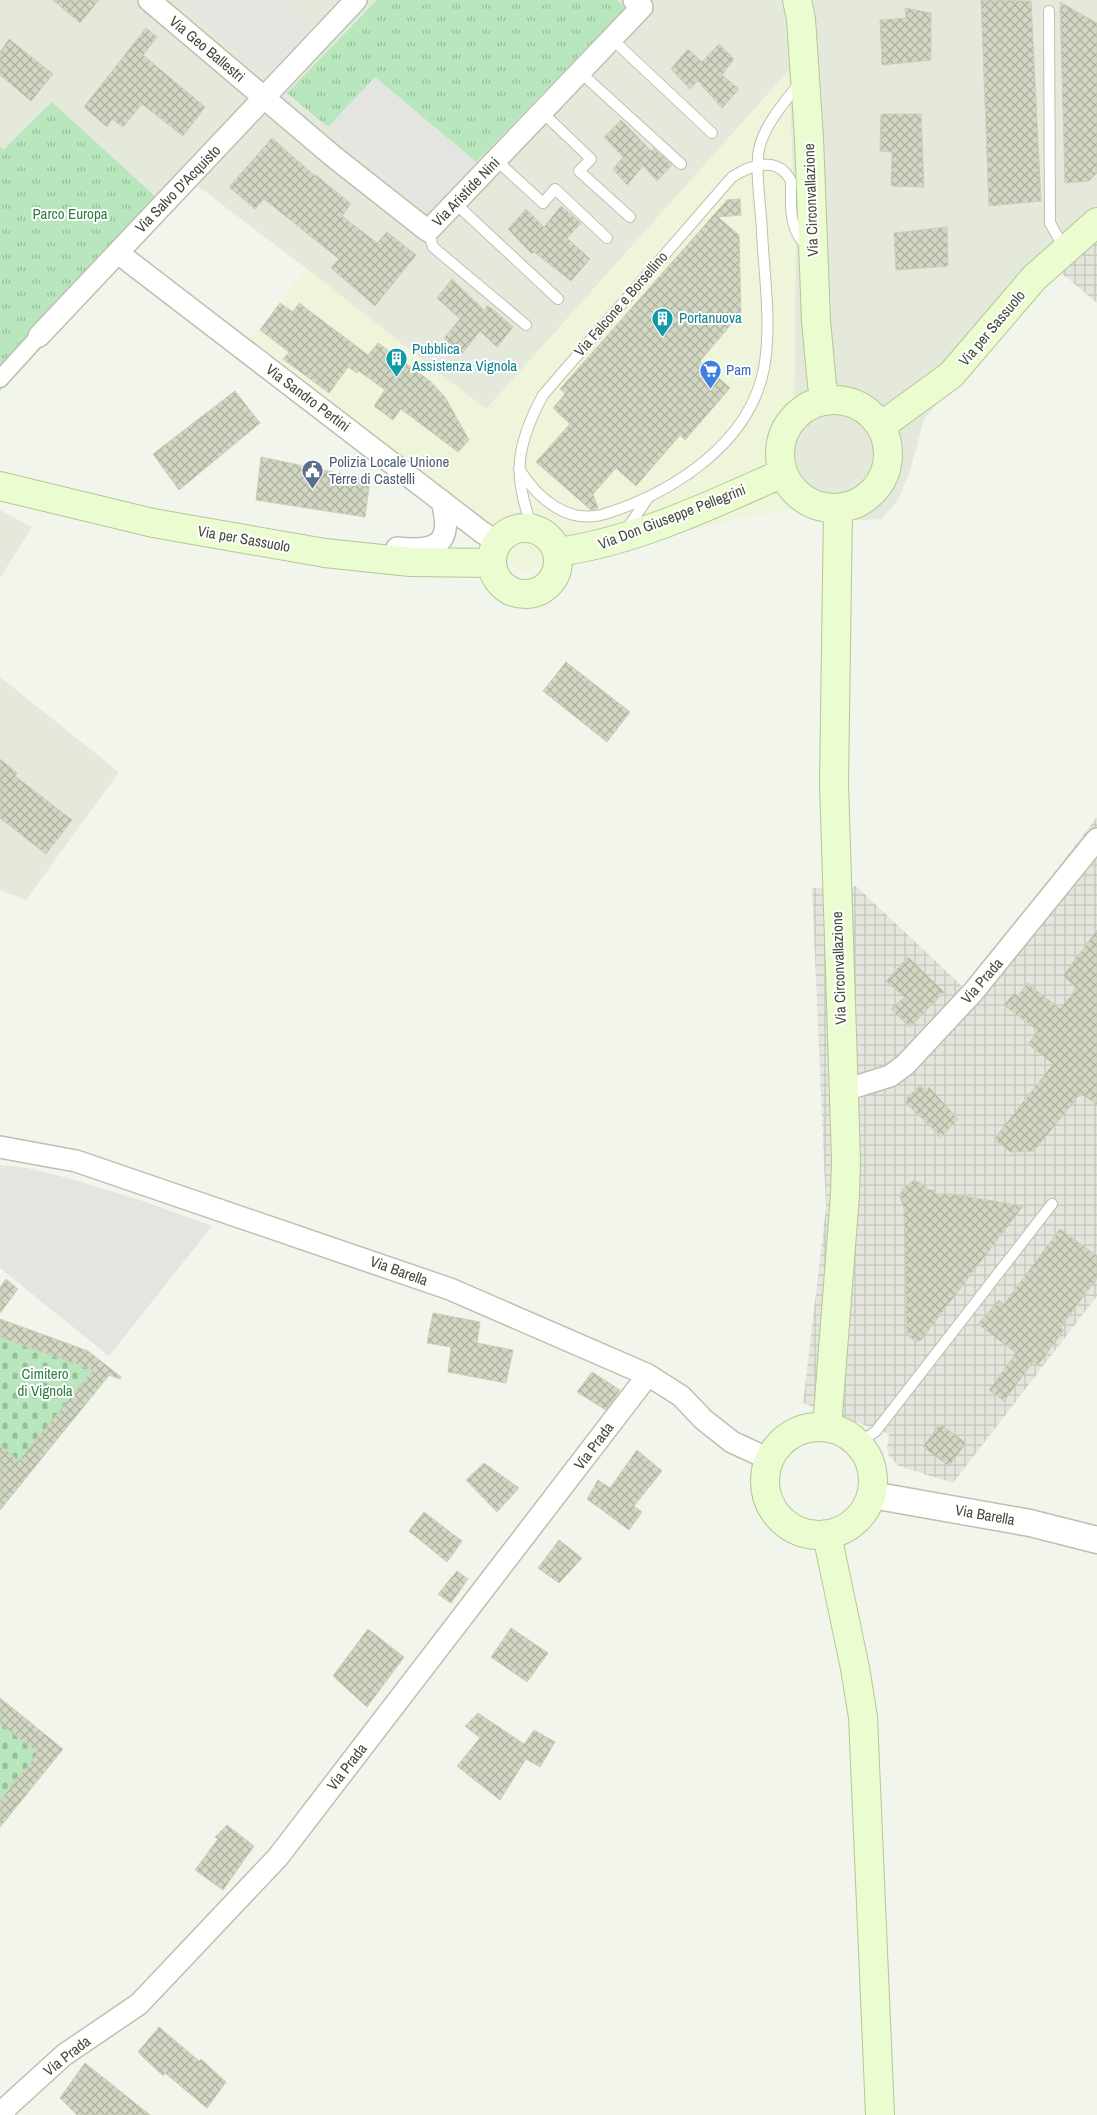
<svg xmlns="http://www.w3.org/2000/svg" width="1097" height="2115" viewBox="0 0 1097 2115" font-family="'Archivo Narrow',sans-serif">
<style>
.residential{fill:#e4e9db}
.commercial{fill:#eff5da}
.industrial{fill:url(#industrial-grid)}
.cemetery{fill:url(#cemetery-stones)}
.park{fill:url(#park-tufts)}
.parking{fill:#e4e5e0}
.building{fill:url(#building-cross-hatch);stroke:#cad1b6}
.lines{fill:none;stroke-linecap:round;stroke-linejoin:round}
.service-casing{stroke:#bcc1af;stroke-width:12}
.pedestrian-casing{stroke:#bcc1af;stroke-width:19}
.minor-casing{stroke:#bcc1af;stroke-width:24}
.tertiary-casing{stroke:#bcc1af;stroke-width:29}
.secondary-casing{stroke:#b4c796;stroke-width:30}
.service{stroke:#fff;stroke-width:10}
.pedestrian{stroke:#fff;stroke-width:16}
.minor{stroke:#fff;stroke-width:21}
.tertiary{stroke:#fff;stroke-width:26}
.secondary{stroke:#eafcd0;stroke-width:28}
.labels{text-anchor:middle;stroke-width:4;stroke-linejoin:round;paint-order:stroke}
.street-label{font-size:15px;fill:#464a3a;stroke:#fff}
.park-label{font-size:15px;fill:#2e7b44;stroke:#fff}
.culture-label{font-size:15px;fill:#0d838f;stroke:#fff;text-anchor:start}
.shop-label{font-size:15px;fill:#366cbe;stroke:#fff;text-anchor:start}
.service-label{font-size:15px;fill:#4e5e75;stroke:#fff;text-anchor:start}
</style>
<defs>
<pattern id="industrial-grid" width="8" height="8" patternUnits="userSpaceOnUse" patternTransform="scale(1.25)"><rect width="8" height="8" fill="#e4e6dd"/><path d="M0 4h8M4 0v8" fill="none" stroke="#c5c7be"/></pattern>
<pattern id="cemetery-stones" width="16" height="16" patternUnits="userSpaceOnUse" patternTransform="scale(1.25)"><rect width="16" height="16" fill="#b8e7bd"/><path d="M2 7V4a2 2 0 0 1 4 0v3zM10 15v-3a2 2 0 0 1 4 0v3z" fill="#97bd9b"/></pattern>
<pattern id="park-tufts" width="24" height="20" patternUnits="userSpaceOnUse" patternTransform="scale(1.25)"><rect width="24" height="20" fill="#b8e7bd"/><path d="M3 7l-1-3M5 7V3M7 7l1-3M15 17l-1-3M17 17v-4M19 17l1-3" fill="none" stroke="#97bd9b"/></pattern>
<pattern id="building-cross-hatch" width="8" height="8" patternUnits="userSpaceOnUse" patternTransform="scale(1.25)"><rect width="8" height="8" fill="#d1d7c2"/><path d="M0 0l8 8M0 8l8-8" fill="none" stroke="#abb09f"/></pattern>
</defs>
<rect width="100%" height="100%" fill="#f2f5ec"/>
<path class="residential" d="M0 0H1097V231L1054 267 924 419 910 471 898 500 882 519 835 521 793 508 742 517 522 571 236 359 307 269 195 184 170 210 0 146Z
M0 510 32 527 0 578Z
M0 677 119 772 26 900 0 890Z"/>
<path class="commercial" d="M789 70 796 256 793 508 742 517 522 571 236 359 307 269 486 409Z"/>
<path class="industrial" d="M1097 231V303L1054 267Z
M1097 817V1296L953 1483 899 1466 889 1456 887 1447 889 1434 803 1403 826 1208 812 888 856 886 965 989Z"/>
<path class="cemetery" d="M0 1319 88 1351 113 1371 0 1510Z
M0 1698 63 1749 0 1827Z"/>
<path class="park" d="M377 0H617L625 8 476 162 375 77 328 127 287 93Z
M52 102 170 210 0 391V146L4 149Z"/>
<path class="parking" d="M177 0H284L311 24 266 74Z
M375 77 476 162 429 215 328 127Z
M0 1165 27 1168 71 1179 143 1201 212 1226 109 1356 0 1268Z"/>
<path class="building" d="M53 0H99L80 23Z
M981 0 1031 1 1041 201 989 206Z
M1060 2 1097 23V173L1089 181 1065 183Z
M905 8 931 13V60L882 65 880 20 906 18Z
M146 28 157 37 143 55 205 107 183 136 142 104 123 127 112 119 107 127 84 107Z
M9 39 53 74 31 101 0 75V52Z
M719 44 734 59 722 75 739 89 722 108 698 81 690 89 671 69 688 49 702 62Z
M881 114H921L924 187 891 186 892 152 880 151Z
M621 120 651 151 654 148 672 165 657 181 643 166 627 185 613 169 623 157 604 137Z
M272 138 315 176 316 175 351 204 342 216 377 243 387 232 416 255 375 306 331 268 339 259 264 199 255 209 229 187Z
M740 199 741 215 718 217 739 235 741 313 700 361 730 388 685 440 680 435 636 486 616 468 593 494 598 508 591 510 536 462 570 424 553 408 565 394 560 389 727 200Z
M561 206 581 223 567 238 590 259 571 281 534 252 532 254 508 229 526 209 544 227Z
M947 227 948 266 896 270 894 233Z
M452 279 484 310 488 305 513 327 497 347 480 331 461 355 444 338 460 319 437 298Z
M280 303 293 312 299 303 368 355 378 343 430 381 445 397 469 440 458 452 401 409 393 420 374 406 385 390 359 371 357 373 348 367 329 393 283 359 289 352 260 330Z
M235 391 260 423 179 490 153 454Z
M261 457 370 480 365 517 256 500Z
M566 662 630 712 607 742 543 691Z
M0 759 17 773 15 776 72 820 46 854 0 818Z
M1097 930V1105L1081 1093 1034 1151 1010 1152 994 1139 1053 1064 1028 1044 1038 1031 1004 1005 1014 993 1018 996 1027 983 1060 1009 1077 988 1063 976Z
M908 957 944 992 910 1027 891 1009 904 997 886 981Z
M920 1085 926 1091 929 1087 958 1119 941 1137 904 1101Z
M913 1181 919 1182 929 1190H935V1194H952L1023 1206 921 1340 916 1342 907 1335 904 1209 900 1196 902 1189Z
M1060 1229 1097 1256V1278L1060 1328 1064 1330 1038 1365 1034 1361 1004 1401 989 1390 1016 1353 978 1324 999 1300 1004 1304Z
M6 1279 18 1289 0 1313V1287Z
M433 1313 480 1322 477 1343 513 1350 506 1383 448 1372 451 1347 427 1343Z
M0 1319 88 1351 121 1377 120 1379 109 1375 0 1510V1445L19 1461 93 1370 0 1337Z
M592 1372 620 1390 606 1410 577 1392Z
M940 1424 966 1443 949 1466 923 1447Z
M637 1450 662 1471 634 1506 642 1512 629 1530 587 1499 598 1480 610 1488Z
M484 1463 519 1488 497 1512 466 1480Z
M424 1512 462 1541 447 1562 409 1531Z
M559 1540 582 1558 559 1583 538 1568Z
M457 1571 468 1579 451 1603 438 1594Z
M511 1628 548 1653 527 1682 491 1657Z
M368 1629 404 1657 367 1707 333 1676Z
M0 1698 63 1749 0 1827V1801L38 1753 0 1723Z
M478 1713 524 1744 534 1730 555 1742 540 1767 526 1759 500 1800 457 1766 480 1738 465 1726Z
M227 1825 254 1846 223 1890 195 1870 218 1839 215 1837Z
M159 2027 199 2061 201 2059 226 2082 207 2108 165 2073 163 2076 138 2052Z
M85 2063 150 2115H77L60 2098Z"/>
<g class="lines">
<defs>
<path id="service" d="M1049 11 1050 223 1064 248
M612 39 712 133
M580 72 681 164
M542 112 591 159 579 171 630 217
M496 160 543 203 555 189 607 238
M455 203 558 299
M428 231 433 247 526 325
M519 469C538 499 568 525 605 514 674 492 750 443 764 368 772 324 764 275 762 232 761 208 754 166 760 145 767 121 786 101 800 82
M533 529C512 476 516 445 543 395L732 177C751 165 778 155 791 181 791 206 788 231 809 248
M626 530 648 498
M859 1443 876 1431 1052 1204"/>
<path id="pedestrian" d="M0 379 39 336"/>
<path id="minor" d="M149 0 334 157 428 231 642 7 634 0
M118 253 483 533 498 542
M39 336 356 0
M397 548C438 552 453 544 442 501
M842 1091 890 1076 905 1065 974 991 1097 839
M0 1147 76 1161 450 1289 648 1375 681 1396 704 1420 732 1442 769 1459
M2 2115 8 2106 64 2055 139 2004 278 1857 648 1375"/>
<path id="tertiary" d="M872 1495 1030 1523 1097 1540"/>
<path id="secondary" d="M797 0 801 19 809 138 816 321 822 385 826 401
M780 454a54 54 0 1 1 108 0a54 54 0 1 1-108 0Z
M881 426 951 375 1034 278 1097 222
M0 486 153 523 325 553 410 562 492 563
M492 561a33 33 0 1 1 66 0a33 33 0 1 1-66 0Z
M558 552C636 541 711 505 783 473
M765 1481a54 54 0 1 1 108 0a54 54 0 1 1-108 0Z
M827 1427 845 1195 846 1160 834 784 838 509
M827 1535 855 1668 863 1717 880 2115"/>
</defs>
<use href="#service" class="service-casing"/>
<use href="#pedestrian" class="pedestrian-casing"/>
<use href="#minor" class="minor-casing"/>
<use href="#tertiary" class="tertiary-casing"/>
<use href="#secondary" class="secondary-casing"/>
<use href="#service" class="service"/>
<use href="#pedestrian" class="pedestrian"/>
<use href="#minor" class="minor"/>
<use href="#tertiary" class="tertiary"/>
<use href="#secondary" class="secondary"/>
</g>
<defs>
<symbol id="building-pin" viewBox="-11 -11 22 30"><path d="M0 17L-7.5 6A9.5 9.5 0 1 1 7.5 6Z" fill="#0f9aa8" stroke="#fff"/><path d="M-4-6H4V6H1V3H-1V6H-4ZM-2.5-4.3h1.7v1.8h-1.7ZM.8-4.3h1.7v1.8H.8ZM-2.5-1h1.7V.8h-1.7ZM.8-1h1.7V.8H.8Z" fill="#fff"/></symbol>
<symbol id="supermarket-pin" viewBox="-11 -11 22 30"><path d="M0 17L-7.5 6A9.5 9.5 0 1 1 7.5 6Z" fill="#3f7fe0" stroke="#fff"/><path d="M-6-5.5h2.5l.6 2H6L4.5 2H-2.5L-4.4-4H-6ZM-1.5 3.2a1.3 1.3 0 1 0 .1 0ZM3 3.2a1.3 1.3 0 1 0 .1 0Z" fill="#fff"/></symbol>
<symbol id="civic-pin" viewBox="-11 -11 22 30"><path d="M0 17L-7.5 6A9.5 9.5 0 1 1 7.5 6Z" fill="#5c6f8a" stroke="#fff"/><path d="M-.6-6.5H3V-4.5H.6V-3L4-1V1h2V6H-6V1h2V-1L-.6-3ZM-1.2 2.5V6h2.4V2.5Z" fill="#fff"/></symbol>
</defs>
<g fill-rule="evenodd">
<use href="#building-pin" x="650" y="306" width="25" height="34"/>
<use href="#building-pin" x="384" y="346" width="25" height="34"/>
<use href="#supermarket-pin" x="698" y="358" width="25" height="34"/>
<use href="#civic-pin" x="300" y="458" width="25" height="34"/>
</g>
<g class="labels">
<g class="street-label">
<text transform="translate(207 49) rotate(40)" y="5">Via Geo Ballestri</text>
<text transform="translate(178 189) rotate(-46)" y="5">Via Salvo D'Acquisto</text>
<text transform="translate(466 192) rotate(-46)" y="5">Via Aristide Nini</text>
<text transform="translate(811 200) rotate(-92)" y="5">Via Circonvallazione</text>
<text transform="translate(621 304) rotate(-49)" y="5">Via Falcone e Borsellino</text>
<text transform="translate(992 328) rotate(-50)" y="5">Via per Sassuolo</text>
<text transform="translate(308 398) rotate(37)" y="5">Via Sandro Pertini</text>
<text transform="translate(672 517) rotate(-21)" y="5">Via Don Giuseppe Pellegrini</text>
<text transform="translate(244 539) rotate(10)" y="5">Via per Sassuolo</text>
<text transform="translate(839 968) rotate(-92)" y="5">Via Circonvallazione</text>
<text transform="translate(982 981) rotate(-49)" y="5">Via Prada</text>
<text transform="translate(399 1271) rotate(20)" y="5">Via Barella</text>
<text transform="translate(594 1446) rotate(-53)" y="5">Via Prada</text>
<text transform="translate(985 1515) rotate(10)" y="5">Via Barella</text>
<text transform="translate(347 1767) rotate(-52)" y="5">Via Prada</text>
<text transform="translate(67 2056) rotate(-38)" y="5">Via Prada</text>
</g>
<g class="park-label">
<text x="70" y="219">Parco Europa</text>
<text x="45" y="1379">Cimitero<tspan x="45" dy="17">di Vignola</tspan></text>
</g>
<g class="culture-label">
<text x="679" y="323">Portanuova</text>
<text x="412" y="354">Pubblica<tspan x="412" dy="17">Assistenza Vignola</tspan></text>
</g>
<g class="shop-label">
<text x="726" y="375">Pam</text>
</g>
<g class="service-label">
<text x="329" y="467">Polizia Locale Unione<tspan x="329" dy="17">Terre di Castelli</tspan></text>
</g>
</g>
</svg>
